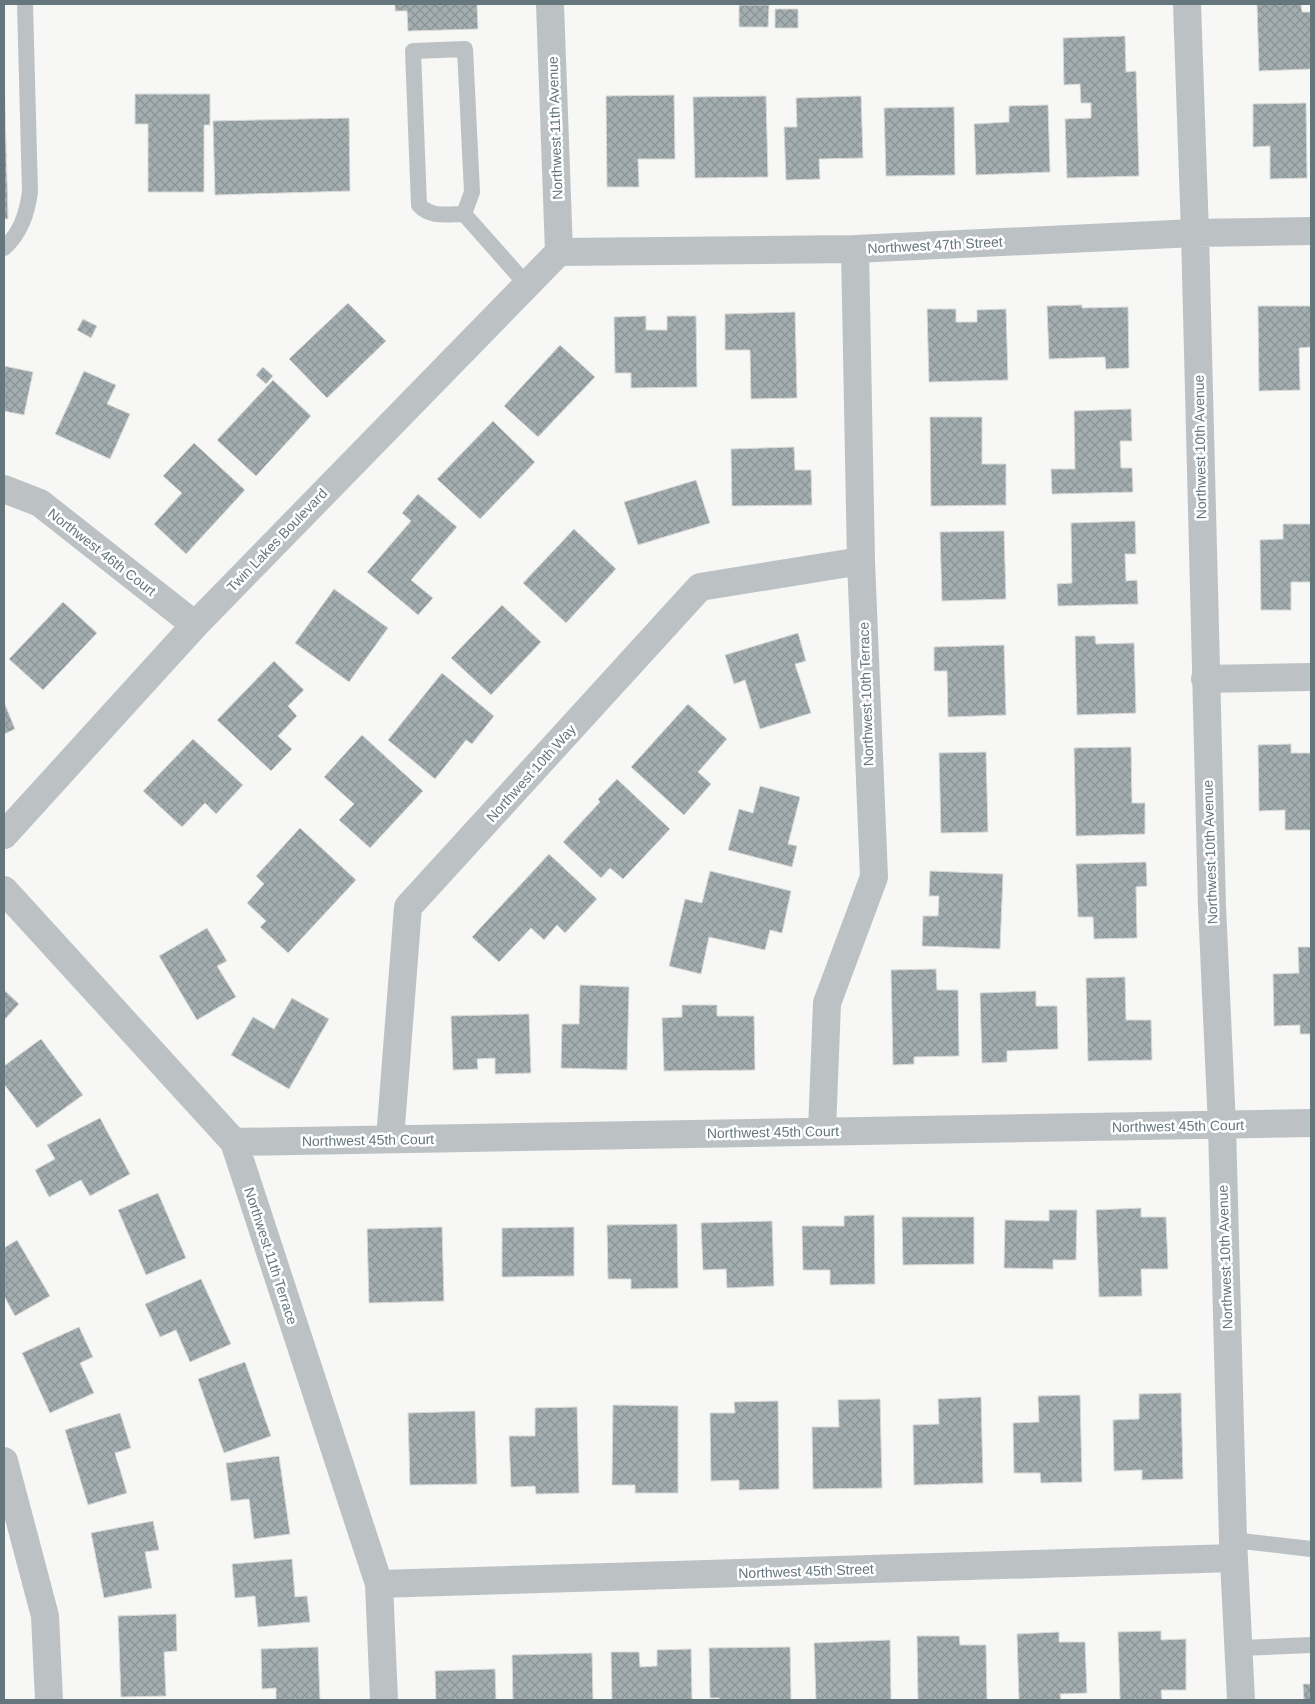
<svg xmlns="http://www.w3.org/2000/svg" width="1315" height="1704" viewBox="0 0 1315 1704" font-family="Helvetica,sans-serif">
<style>
.building{fill:url(#building-cross-hatch);stroke:#d9d9d7}
.lines{fill:none;stroke-linecap:round;stroke-linejoin:round}
.service{stroke:#bcc2c4;stroke-width:16}
.minor{stroke:#bcc2c4;stroke-width:28}
.labels{text-anchor:middle;stroke-width:5;stroke-linejoin:round;paint-order:stroke}
.street-label{font-size:14px;fill:#65767d;stroke:#fff}
</style>
<defs>
<pattern id="building-cross-hatch" width="8" height="8" patternUnits="userSpaceOnUse" patternTransform="scale(1.25)"><rect width="8" height="8" fill="#a4aeb1"/><path d="M0 0l8 8M0 8l8-8" fill="none" stroke="#899295"/></pattern>
</defs>
<rect width="100%" height="100%" fill="#f7f7f5"/>
<path class="building" d="M395 4H477L478 29 408 31 407 11H395Z
M1257 4H1301L1302 12H1311V69L1259 71Z
M739 5H769L768 27H739Z
M775 9H798V28H775Z
M1125 36 1126 72 1136 71 1139 176 1067 178 1065 119 1091 118V103H1081L1080 84 1064 85 1063 38Z
M4 71 8 219H4Z
M135 94H210V125H204V192H148V124H135Z
M674 95 675 159H638L639 187H607L606 96Z
M766 96 768 177 695 178 693 97Z
M861 96 863 158 819 159 820 179 786 180 784 127H797L796 98Z
M1306 103 1307 178 1270 179V146L1253 147V104Z
M1048 105 1050 172 976 175 974 124 1009 122V106Z
M954 107 955 175 886 176 884 108Z
M349 118 350 191 215 195 213 121Z
M348 303 386 341 327 398 289 359Z
M1082 305V308L1128 307 1129 368 1106 369 1105 357 1049 359 1047 306Z
M1258 306H1311V347L1299 348 1300 390 1259 391Z
M927 309H956V322H977V310L1006 309 1008 380 929 382Z
M795 312 797 398 751 399 750 350H725V314Z
M646 316V330H667V316H696L697 387 631 388V373H615L614 317Z
M83 319 97 326 91 338 77 330Z
M560 345 595 377 538 437 504 406Z
M4 366 33 372 24 415 4 411Z
M263 367 273 376 266 384 256 375Z
M84 371 116 385 107 404 130 414 110 459 55 434Z
M273 380 311 416 256 476 217 440Z
M1131 409 1132 441H1120L1121 468H1132L1133 492 1052 494 1051 469H1075L1074 411Z
M930 417H982V464H1006V505L931 506Z
M493 421 535 462 480 519 437 479Z
M194 443 245 490 186 554 154 524 182 493 163 476Z
M794 447 795 470H811L812 505 732 506 731 449Z
M696 480 710 523 638 545 624 502Z
M418 494 457 527 411 580 433 598 418 615 367 572 411 521 402 513Z
M1135 521 1136 554H1125L1126 581 1137 580 1138 604 1058 606 1057 584 1072 583 1071 523Z
M1283 524H1311V582H1291V610H1261L1260 540 1283 539Z
M574 529 616 569 566 623 523 583Z
M1004 531 1006 599 942 601 940 532Z
M334 589 388 628 349 682 295 643Z
M63 602 97 633 43 690 9 659Z
M502 605 541 642 491 695 451 658Z
M798 633 806 661 795 664 811 713 760 729 745 680 734 684 725 655Z
M1075 636H1095L1096 644 1134 643 1136 713 1077 715Z
M1004 645 1006 715 948 717 947 671H934V647Z
M274 661 304 690 288 706 297 716 278 736 292 749 271 771 217 720Z
M442 673 494 716 472 744 466 740 435 779 388 740Z
M4 702 15 729 4 734Z
M688 704 727 739 698 772 711 784 684 815 631 767Z
M362 735 423 791 370 848 339 820 354 804 324 777Z
M193 739 243 785 216 814 205 803 182 827 143 791Z
M1291 744V753H1311V830H1285V810L1259 811 1258 745Z
M1131 747 1132 803H1145V834L1076 836 1074 748Z
M986 752 988 832 941 833 939 753Z
M617 779 670 829 623 879 610 868 601 878 563 842 600 802 598 799Z
M760 786 800 797 788 844 797 846 792 867 728 850 739 809 753 813Z
M300 828 356 880 288 953 260 927 266 921 247 903 264 884 256 876Z
M549 854 597 899 565 933 557 925 544 940 531 928 499 962 472 937Z
M1146 862 1147 886 1136 887 1137 938 1094 939 1093 917H1078L1076 864Z
M710 871 791 891 782 933 770 930 765 950 709 937 701 974 669 966 685 899 702 903Z
M930 871 1003 874 1000 949 922 946 923 916H938L939 896H929Z
M207 928 227 961 217 966 236 997 197 1020 159 956Z
M1298 947H1311V1034H1300V1025L1274 1026 1273 974 1299 973Z
M936 969 937 990H958L959 1056 914 1057V1064L893 1065 891 970Z
M1125 977 1126 1020H1151L1152 1060 1088 1061 1086 978Z
M580 985 629 987 627 1070 561 1068 562 1024H579Z
M4 990 19 1004 4 1020Z
M1036 991V1006H1057L1058 1049 1007 1051V1062L982 1063 980 993Z
M292 998 329 1019 289 1089 231 1055 253 1017 274 1029Z
M682 1005H717V1016H754L755 1070 664 1071 662 1018 682 1017Z
M529 1014 531 1073 495 1074V1058L477 1059 478 1069 453 1070 451 1016Z
M41 1039 83 1095 37 1128 4 1084V1066Z
M100 1118 130 1174 90 1196 81 1180 49 1197 35 1170 55 1159 47 1145Z
M158 1193 186 1258 146 1275 118 1210Z
M1141 1208V1217H1166L1168 1269H1141L1142 1296 1099 1297 1096 1210Z
M1049 1210H1077L1076 1260H1053V1269L1004 1268 1005 1220 1049 1221Z
M874 1215 875 1284 830 1285V1270H803L802 1226H844V1216Z
M902 1217H974V1264L903 1265Z
M772 1221 774 1286 727 1288 726 1269 703 1270 701 1223Z
M677 1224 678 1288 631 1289V1279H608L607 1225Z
M442 1227 444 1301 369 1303 367 1229Z
M574 1227V1276L502 1277V1228Z
M17 1240 50 1296 15 1316 4 1296V1248Z
M201 1279 231 1344 190 1362 176 1330 160 1337 145 1304Z
M79 1327 93 1357 80 1363 94 1393 50 1413 22 1353Z
M245 1362 271 1436 224 1453 198 1379Z
M1181 1393 1183 1479 1142 1480V1470L1114 1471 1113 1420 1139 1419V1394Z
M1080 1395 1082 1482 1041 1483 1040 1473H1014L1013 1423 1039 1422 1038 1396Z
M981 1397 983 1483 914 1485 913 1425 939 1424 938 1399Z
M880 1399 882 1488 813 1489 812 1427H839L838 1400Z
M778 1401 779 1489 739 1490V1480L711 1481 710 1413H735L734 1402Z
M613 1405 678 1406V1493H635V1485H612Z
M577 1407 579 1493 536 1494 535 1486 511 1487 509 1436H535V1408Z
M475 1411 477 1484 410 1485 408 1413Z
M120 1413 131 1448 115 1453 127 1493 88 1505 65 1430Z
M279 1456 290 1534 254 1539 249 1499 231 1501 226 1463Z
M153 1521 159 1550 145 1552 152 1588 104 1598 91 1533Z
M292 1559 295 1597 307 1596 310 1622 258 1627 255 1596 235 1598 232 1564Z
M176 1614 177 1651 164 1652 166 1696 121 1697 118 1616Z
M1161 1631V1640L1186 1639V1690H1161L1162 1700H1120L1118 1632Z
M1059 1632V1642H1085L1087 1693 1060 1694 1061 1700H1019L1017 1634Z
M917 1636H959L960 1645H986L987 1700H918Z
M890 1640 891 1700H816L814 1643Z
M318 1647 320 1700H276V1688L262 1689 261 1649Z
M790 1647 791 1700H719V1698H710L709 1648Z
M691 1649 692 1700H612L611 1652H639L640 1667 657 1666V1650Z
M592 1653 593 1700H513L512 1655Z
M495 1669 496 1700H436L435 1671Z
M1303 1684H1311V1700H1304Z"/>
<g class="lines">
<path class="service" d="M464 214 472 192 465 49 413 51 419 205C431 218 447 214 464 214L527 285
M4 248C21 233 27 213 30 192L25 4
M1233 1540 1311 1549
M1240 1648 1311 1645"/>
<path class="minor" d="M550 4 559 252
M1187 4 1195 233 1212 906 1222 1126 1233 1540 1241 1700
M559 252 855 249 1195 233 1311 231
M4 489 40 503 195 625
M1205 679 1311 677
M4 835 195 625 559 252
M4 890 234 1142 379 1584 384 1700
M822 1131 827 1003 874 877 861 561 855 249
M390 1139 408 907 700 587 861 561
M234 1142 1311 1123
M4 1461 45 1616 49 1700
M379 1584 1234 1558"/>
</g>
<g class="labels">
<g class="street-label">
<text transform="translate(555 128) rotate(-92)" y="5">Northwest 11th Avenue</text>
<text transform="translate(935 245) rotate(-3)" y="5">Northwest 47th Street</text>
<text transform="translate(1200 447) rotate(-91)" y="5">Northwest 10th Avenue</text>
<text transform="translate(277 540) rotate(-46)" y="5">Twin Lakes Boulevard</text>
<text transform="translate(102 552) rotate(38)" y="5">Northwest 46th Court</text>
<text transform="translate(866 694) rotate(-92)" y="5">Northwest 10th Terrace</text>
<text transform="translate(531 773) rotate(-48)" y="5">Northwest 10th Way</text>
<text transform="translate(1210 852) rotate(-92)" y="5">Northwest 10th Avenue</text>
<text transform="translate(1178 1126) rotate(-1)" y="5">Northwest 45th Court</text>
<text transform="translate(773 1132) rotate(-1)" y="5">Northwest 45th Court</text>
<text transform="translate(368 1140) rotate(-1)" y="5">Northwest 45th Court</text>
<text transform="translate(271 1256) rotate(72)" y="5">Northwest 11th Terrace</text>
<text transform="translate(1225 1257) rotate(-92)" y="5">Northwest 10th Avenue</text>
<text transform="translate(806 1571) rotate(-2)" y="5">Northwest 45th Street</text>
</g>
</g>
<rect width="1315" height="1704" fill="none" stroke="#65767d" stroke-width="10"/>
</svg>
